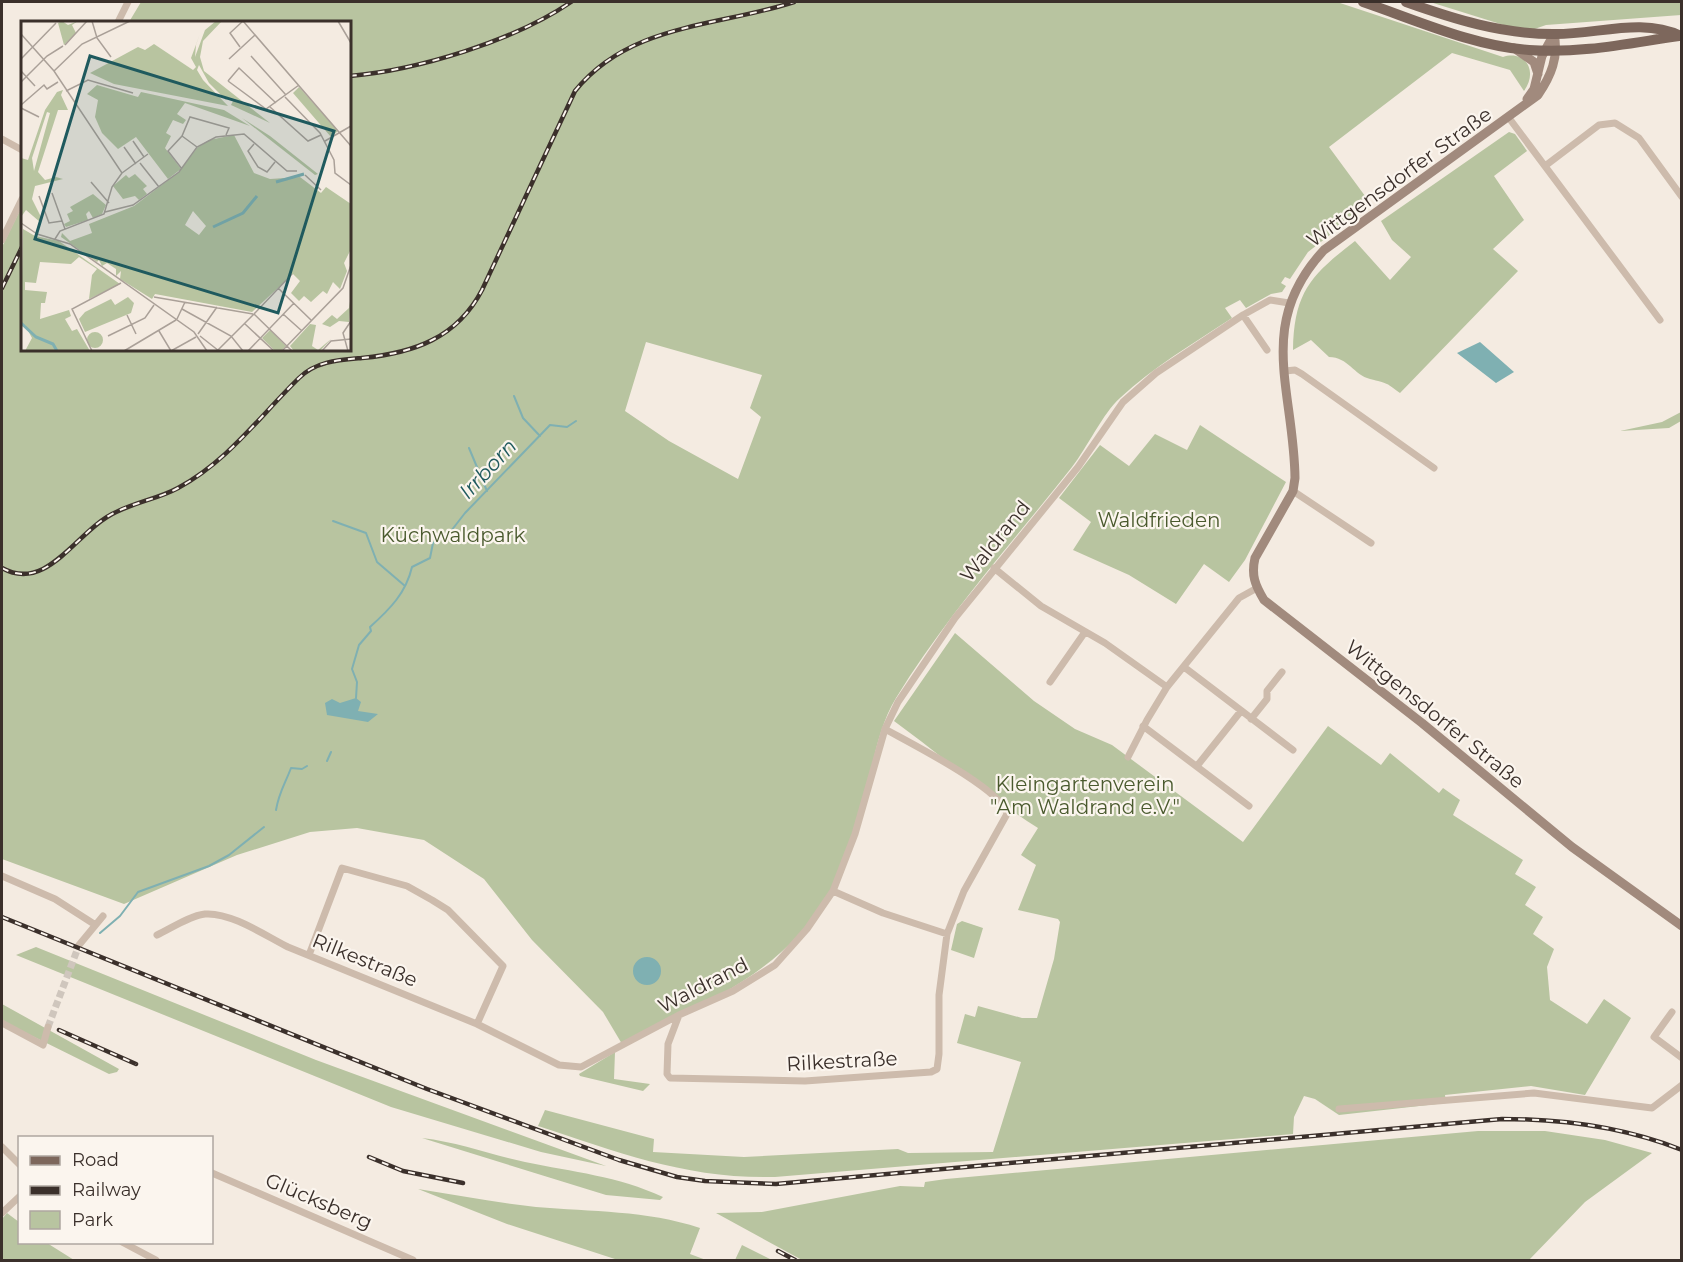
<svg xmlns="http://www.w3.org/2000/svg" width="1683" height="1262" viewBox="0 0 1683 1262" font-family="Montserrat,sans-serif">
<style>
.green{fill:#b8c4a0;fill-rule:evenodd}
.water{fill:#7fb0b2}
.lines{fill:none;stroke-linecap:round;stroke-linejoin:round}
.stream{stroke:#7fb0b2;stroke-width:2}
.street-tunnel{stroke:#cfc6bd;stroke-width:7;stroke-dasharray:7 3.5;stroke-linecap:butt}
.street{stroke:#cdbbac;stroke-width:7}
.secondary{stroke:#a18a7d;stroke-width:9}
.primary{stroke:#7d675c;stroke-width:10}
.rail-casing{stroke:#3b302b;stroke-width:4.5}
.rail{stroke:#fbf5ee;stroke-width:2;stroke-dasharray:7;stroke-linecap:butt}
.labels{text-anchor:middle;stroke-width:4.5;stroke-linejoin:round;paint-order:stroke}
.street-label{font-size:20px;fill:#3b302b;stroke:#fbf5ee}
.park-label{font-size:20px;fill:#4a5a2e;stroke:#fbf5ee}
.water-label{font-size:21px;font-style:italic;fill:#1f5a5e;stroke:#fbf5ee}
.inset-river{fill:none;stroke:#7fb0b2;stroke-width:3}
.inset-road{fill:none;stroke:#aaa098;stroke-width:1.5}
.view{fill:#1f5a5e;fill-opacity:0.15;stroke:#1f5a5e;stroke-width:3}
.inset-edge{fill:none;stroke:#3b302b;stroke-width:3}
</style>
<rect width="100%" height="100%" fill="#f4ebe1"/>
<path class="green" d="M141 2H1337L1503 57C1524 50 1539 70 1524 91L1510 70 1452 53 1329 147 1368 200 1355 208 1358 213 1308 252 1290 279 1285 277 1281 283 1286 286 1282 292 1271 294 1246 308 1240 300 1225 308 1232 318C1194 343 1153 367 1120 398 1103 413 1087 448 1072 467 1013 542 946 616 896 698 875 733 873 773 860 811 852 836 845 866 832 889 785 973 704 1004 622 1044L603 1012 532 940 484 879 424 840 357 828 310 832 237 855 124 904 2 859V247L20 210 22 207V350H350V22H129ZM646 342 762 375 750 408 761 417 738 479 669 441 625 411Z
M1430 2H1681V15L1546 25 1526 32Z
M1509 132 1515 134 1527 151 1494 176 1524 220 1493 249 1518 271 1400 393C1384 381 1388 384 1370 379 1354 375 1348 357 1329 357L1311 340 1293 350C1294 292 1311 275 1355 241L1390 280 1411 257 1392 240 1381 221Z
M1681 412V421L1669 428 1620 431 1662 422Z
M1200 425 1286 482 1245 560 1229 582 1204 564 1176 604 1129 575 1073 550 1091 522 1059 498 1100 445 1129 466 1155 434 1187 450Z
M955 633 1034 701 1075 729 1112 745 1243 842 1328 726 1381 765 1390 753 1439 793 1443 788 1460 800 1453 815 1523 860 1515 874 1536 887 1525 905 1543 917 1533 934 1554 949 1547 967 1550 1000 1587 1024 1604 999 1631 1018 1585 1095 1531 1086 1445 1095 1446 1103 1339 1115 1315 1099 1304 1096 1294 1117 1293 1134 775 1177C687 1179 620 1153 538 1126L545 1110 654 1139 653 1152 744 1157 898 1149 908 1153 993 1152 1021 1062 957 1043 965 1014 975 1017 978 1006 1022 1018H1037L1054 959 1060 922 1058 919 1018 910 1036 865 1021 855 1038 828C990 798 942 756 894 721Z
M962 921 983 928 974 958 951 950 957 924Z
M36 947 316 1060 606 1166 541 1152 391 1107 16 955Z
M2 1004 119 1069 117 1072 109 1074 2 1021Z
M615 1052 614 1079 650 1084 643 1091 580 1076 579 1074Z
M1478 1131H1545L1605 1140 1652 1153 1585 1202 1529 1260H802L716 1213 762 1212 900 1186 924 1187 925 1182 946 1179Z
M422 1138C458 1142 491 1155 525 1162 573 1172 618 1176 663 1197L660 1200 606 1195Z
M418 1189C457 1195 497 1203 536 1207 592 1212 646 1210 700 1228L690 1254 706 1260H618L507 1224Z
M7 1213 19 1222 20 1242 47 1243 74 1260H2V1219Z
M742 1245 772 1260H735Z"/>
<path class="water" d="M1480 342 1514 372 1496 383 1457 353Z
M356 698 361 702 358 711 378 714 368 722 327 715 325 703 332 699 340 703Z
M633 971a14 14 0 1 1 28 0a14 14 0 1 1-28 0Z"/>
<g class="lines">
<path class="stream" d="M514 396 523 418 540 436
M469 448 487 491
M333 521 366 533 377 562 405 586
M356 698 357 682 352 669 359 645 371 631 370 627C390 609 406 593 412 567L430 558 433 543 451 531 465 513 550 425 567 427 576 421
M327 761 331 752
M276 810C279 792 285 784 291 768L302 769 307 766
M100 933 120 916 138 892 209 866 229 855 264 827"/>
<path class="street-tunnel" d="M48 1027 79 945"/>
<path class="street" d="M118 22 128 2
M1509 118 1660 320
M2 139 22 150
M1545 166 1599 125 1615 123 1639 138 1682 197
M2 240 22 199
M1243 315 1267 350
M1285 371 1295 370 1302 374 1434 468
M1293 491 1371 543
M994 568 1041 606 1105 643 1167 687
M1184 667 1293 750
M1050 682 1085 632
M1251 719 1267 699V691L1282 672
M1143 726 1249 806
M1128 757 1147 720 1167 687 1239 598 1257 588
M1197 766 1241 711
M2 876 55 899 94 924
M833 891 883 913 947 934
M157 935C172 928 189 916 205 914 231 912 266 936 288 947L477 1024 559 1065 581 1067 679 1015 733 991 775 965 807 929 833 891 855 834 885 729 898 702 955 618 1078 467 1123 402 1156 373 1243 315 1270 300 1289 303
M79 945 103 916
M309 955 342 868 407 886 432 900 448 910 503 966 477 1024
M1672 1012 1654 1037 1682 1058
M679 1015 668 1044 667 1074 670 1078 805 1081 931 1072 937 1069 939 1054V995L947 934 964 891 1007 814C1002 789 908 742 885 729
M2 1023 43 1045 48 1027
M1339 1109 1534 1093 1652 1108 1682 1085
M2 1147 20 1165
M212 1173 413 1260
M2 1213 20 1196
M122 1242 156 1260"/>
<path class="secondary" d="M1554 34C1559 57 1551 76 1538 95L1324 250C1255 324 1294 390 1295 478L1293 491 1255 558C1251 575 1255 585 1264 600L1422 723 1572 847 1682 926
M1514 48 1534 62 1538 74
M1527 99 1534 89 1542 56 1554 34"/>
<path class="primary" d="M1363 2C1416 20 1473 46 1529 50 1580 54 1630 43 1679 36
M1406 2C1454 19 1501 34 1553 34 1596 35 1641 17 1681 36"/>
<defs>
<path id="rail" d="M350 76C418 70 514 41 571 2
M2 288 22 247
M2 568C45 592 74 537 107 517 129 503 156 500 178 488 228 461 259 417 299 378 316 361 339 360 362 358 414 353 457 338 482 290L575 91C630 23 717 27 794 2
M2 917 427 1089 619 1160 677 1177 705 1181 776 1184 1502 1119C1564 1119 1624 1127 1682 1150
M59 1030 136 1064
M369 1157 403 1171 463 1183
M778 1251 795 1260"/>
</defs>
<use href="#rail" class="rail-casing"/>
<use href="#rail" class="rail"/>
</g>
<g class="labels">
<g class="street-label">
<text transform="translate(1399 177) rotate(-36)" y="7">Wittgensdorfer Straße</text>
<text transform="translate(995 541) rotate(-51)" y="7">Waldrand</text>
<text transform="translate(1435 714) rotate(39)" y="7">Wittgensdorfer Straße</text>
<text transform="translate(365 960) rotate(22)" y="7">Rilkestraße</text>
<text transform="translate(703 985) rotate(-27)" y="7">Waldrand</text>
<text transform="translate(842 1061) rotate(-3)" y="7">Rilkestraße</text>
<text transform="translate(319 1201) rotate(23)" y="7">Glücksberg</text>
</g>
<g class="park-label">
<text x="1159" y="527">Waldfrieden</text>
<text x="453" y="542">Küchwaldpark</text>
<text x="1085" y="791">Kleingartenverein<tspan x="1085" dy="23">"Am Waldrand e.V."</tspan></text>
</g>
<g class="water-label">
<text transform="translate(488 469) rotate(-47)" y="7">Irrborn</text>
</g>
</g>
<g transform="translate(21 21)">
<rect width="330" height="330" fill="#f4ebe1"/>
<path d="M41 0 47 4 57 0 51 4 55 12 43 24 37 2ZM192 0 179 13 175 24 174 36 184 9 195 0H201L182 20 179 36 183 50 249 102 210 84 212 80 207 76 205 79 188 62 178 44 176 49 182 59 207 85 93 63 69 52 117 26 124 29 133 23 172 49 175 46 170 37 179 13ZM76 64 117 76 120 71 203 89 229 105 164 82 156 93 165 99 162 103 152 99 145 112 150 115 144 127 160 148 147 158 115 116 97 128 81 112 74 96 77 79 66 73ZM278 66 317 110 310 116 272 72ZM42 69 40 74 47 89H37L17 151 24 159 35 156 42 158 14 165 11 178 21 198 19 201 5 189 0 196V137L7 139 24 89 36 71ZM26 91 29 92 13 150 11 137ZM221 97 249 115 297 153 294 154ZM213 114 233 152 249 158 279 156 300 172 305 166 330 183V228L323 242 326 250 319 268 312 261 306 273 302 270 290 281 283 275 278 280 270 272 279 260 272 253 231 291 134 273 131 278 99 258 100 250 95 255V248L86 242 81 245 78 239 76 241 40 216 41 212 49 220 71 212 68 203 113 185 158 151 176 127 188 119ZM172 190 185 205 178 214 164 204ZM114 153 126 165 122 168 126 173 118 179 114 175 102 178 92 165 105 154 108 157ZM72 173 85 184 81 193 72 197 68 190 65 193 67 199 45 206 43 203 49 200 46 193 52 190 49 186ZM2 208 14 215 38 220 99 263 68 278 71 254 76 248 58 236 50 243 19 241 15 262 4 261V269L26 271 24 282H20L19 298 48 289 50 295 44 298 51 310 56 308 69 330H4L11 317 4 304 0 306ZM330 274 328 301 318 300 309 306 301 303 311 294 316 298 328 287ZM107 276 113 282 110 292 64 311 58 298 64 291 90 278 94 284ZM289 303 295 304 291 325 297 329 310 318 299 330H273L269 325ZM249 309 265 325 260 330H254L241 317ZM66 319a8 8 0 1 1 16 0a8 8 0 1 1-16 0Z" fill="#b8c4a0" fill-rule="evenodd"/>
<path class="inset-river" d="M255 161 283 153M192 206 222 192 236 175M0 302 15 316 32 323 36 330"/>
<path class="inset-road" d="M71 0 76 17 90 36M222 0 330 125M317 0 330 22M0 13 33 50 101 152 91 166 83 193 39 210 34 218M44 24 66 0M219 26 209 12 222 0M230 35 265 74M0 38 35 2M208 38 234 14M0 50 14 65M33 50 61 23 109 0M207 60 245 88 278 64M207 60 218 47 255 82M0 61 26 35 42 25M45 70 67 59 112 72M264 76 299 112 313 139 314 152 330 164M0 84 23 64 26 68 37 61M249 86 287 120 300 114M0 87 18 96M161 115 176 126M112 120 123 136M304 120 330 105M233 123 227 130 237 146 246 151 254 141M103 126 115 143M119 142 138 166M161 148 147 130 161 115 169 96 208 107 205 114M101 152 127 133M284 154 300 169M70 161 88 182M31 172 44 208M18 175 28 202 41 200M84 191 112 184 158 151 176 126 195 116 223 113 266 150H276M0 202 16 213M16 213 49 223 173 311 186 330M257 267 290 299M133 276 232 293M161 288 210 315 222 330M233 293 271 253M262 293 281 310M106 294 115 313M156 298 164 281M224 303 253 330M138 310 150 330 175 316M177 313 196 286M87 315 124 297 133 284M179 315 198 330M71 330 51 288 100 262M103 330 155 299M196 330 233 293 271 330M227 330 273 282M261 330 322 267 330 244M301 330 310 320 330 318M327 330 322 312 330 300"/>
<path class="view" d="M69 35 313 110 257 292 14 218Z"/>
<rect width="330" height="330" class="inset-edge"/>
</g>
<rect width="1683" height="1262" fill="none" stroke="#3b302b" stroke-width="6"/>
<rect x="18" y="1136" width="195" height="108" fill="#fbf5ee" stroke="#aea6a0" stroke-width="1.5"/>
<rect x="30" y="1156" width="30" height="9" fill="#7d675c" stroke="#aea6a0" stroke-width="1.5"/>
<text x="72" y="1166" font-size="18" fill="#3b302b">Road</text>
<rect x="30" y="1186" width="30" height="9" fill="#3b302b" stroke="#aea6a0" stroke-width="1.5"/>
<text x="72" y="1196" font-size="18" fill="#3b302b">Railway</text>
<rect x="30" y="1211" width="30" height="18" fill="#b8c4a0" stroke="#aea6a0" stroke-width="1.5"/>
<text x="72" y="1226" font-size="18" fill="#3b302b">Park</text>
</svg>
